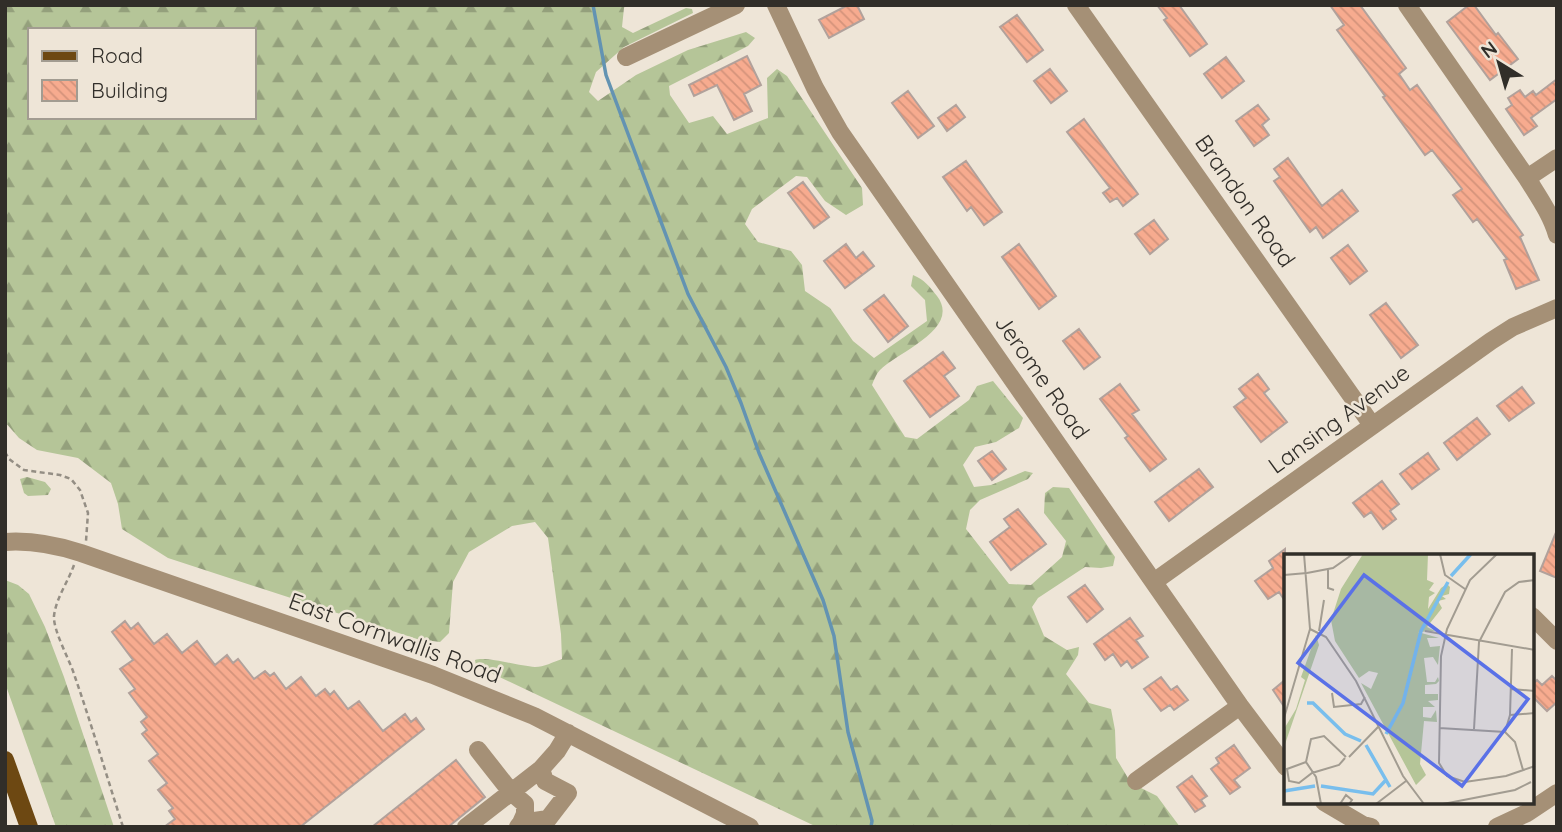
<svg xmlns="http://www.w3.org/2000/svg" width="1562" height="832" viewBox="0 0 1562 832" font-family="Quicksand,sans-serif">
<style>
.forest{fill:url(#forest-firs);fill-rule:evenodd}
.lines{fill:none;stroke-linecap:round;stroke-linejoin:round}
.stream{stroke:#6393b2;stroke-width:3.5}
.building{fill:url(#building-back-hatch);stroke:#b1a19b;stroke-width:2}
.path{stroke:#948e84;stroke-width:2.5;stroke-dasharray:5 3.5;stroke-linecap:butt}
.minor{stroke:#a59076;stroke-width:18}
.major{stroke:#6d4812;stroke-width:18}
.labels{text-anchor:middle;stroke-width:5;stroke-linejoin:round;paint-order:stroke}
.street-label{font-size:23px;fill:#312e29;stroke:#eee5d7}
.inset-river{fill:none;stroke:#78beed;stroke-width:3.5}
.inset-road{fill:none;stroke:#a29c91;stroke-width:2}
.view{fill:#5a71e7;fill-opacity:0.15;stroke:#5a71e7;stroke-width:3.5}
.inset-edge{fill:none;stroke:#312e29;stroke-width:3.5}
</style>
<defs>
<pattern id="forest-firs" width="22" height="20" patternUnits="userSpaceOnUse" patternTransform="scale(1.75)"><rect width="22" height="20" fill="#b5c598"/><path d="M5 1l3.5 6h-7zM16 11l3.5 6h-7z" fill="#94a07c"/></pattern>
<pattern id="building-back-hatch" width="6" height="6" patternUnits="userSpaceOnUse" patternTransform="scale(1.75)"><rect width="6" height="6" fill="#f7ab8f"/><path d="M-1 5l2 2M0 0l6 6M5-1l2 2" fill="none" stroke="#d4937b"/></pattern>
</defs>
<rect width="100%" height="100%" fill="#eee5d7"/>
<path class="forest" d="M5 5H625L624 8 622 27 633 33 686 8 692 9 693 13 624 47 596 72 589 92 598 101 636 75 688 50 746 32 755 38 748 46 669 86 670 95 689 123 713 116 727 134 768 118 767 78 777 69 787 76 862 188 863 205 846 215 825 201 807 177 796 176 752 209 745 224 758 242 791 251 802 265 805 291 830 308 853 341 874 358 927 321 925 300 911 286 913 275C925 280 929 286 937 296 962 329 897 352 880 370 876 374 874 380 872 385L905 437 917 439 969 400 977 386 993 381 1023 418 1019 428 996 442 975 447 963 465 974 487 991 485 1025 471 1033 473 1028 479 980 500 970 510 966 529 1009 584 1031 585 1062 557 1066 541 1044 513 1045 493 1053 487 1069 488 1115 557 1113 566 1101 568 1085 567 1038 598 1032 607 1044 636 1067 650 1079 647 1078 655 1066 674 1089 703 1111 709 1115 730 1116 758 1131 783 1157 796 1180 827H817L476 666 475 660C486 656 519 666 535 667 544 667 553 662 562 659L561 634 548 538 535 522 512 526 469 552 453 582 449 633 440 642 417 639 168 558 122 529 118 504 111 483 78 458 37 450 19 438 5 422ZM30 30H254V117H30Z
M27 477 45 482 51 489 48 495 28 496 24 493 20 479Z
M5 580 18 585 29 594 45 627 64 677 114 827H56L5 683Z"/>
<g class="lines">
<path class="stream" d="M593 5 606 75 688 294 726 367 741 403 759 453 823 600 834 636 848 732 872 821 871 827"/>
</g>
<path class="building" d="M848 5H857L864 19 829 38 819 20Z
M1157 5H1179L1207 44 1190 56 1164 20 1167 18Z
M1330 5H1360L1406 68 1399 74 1410 90 1417 85 1523 235 1520 237 1539 280 1516 289 1504 260 1507 259 1477 219 1473 222 1453 195 1462 189 1432 150 1425 155 1383 97 1385 96 1337 30 1344 25Z
M1469 5H1474L1496 35 1498 33 1518 59 1490 80 1447 22Z
M1017 15 1043 50 1027 62 1000 27Z
M747 56 761 85 744 94 752 111 734 120 717 85 694 96 689 85Z
M1226 57 1244 81 1222 98 1204 74Z
M1050 69 1067 91 1051 103 1034 81Z
M1557 79V99L1531 118 1537 126 1524 135 1506 109 1512 105 1508 98 1520 90 1525 97 1533 91 1536 95Z
M908 91 934 126 918 138 892 103Z
M956 105 965 117 947 131 938 118Z
M1258 105 1269 119 1262 125 1269 135 1254 146 1236 121Z
M1084 119 1138 194 1123 206 1117 198 1110 202 1103 193 1110 188 1067 132Z
M1288 158 1322 206 1342 190 1358 211 1323 238 1316 227 1310 232 1274 181 1280 177 1274 169Z
M966 161 1002 212 984 225 971 207 967 211 943 177Z
M803 182 829 217 814 228 788 193Z
M1154 220 1168 239 1150 254 1135 234Z
M846 244 856 258 863 252 874 266 845 288 824 261Z
M1019 244 1056 296 1039 309 1002 257Z
M1348 245 1367 271 1350 284 1331 258Z
M884 295 908 326 888 342 864 310Z
M1386 303 1418 345 1401 358 1370 315Z
M1079 329 1100 357 1084 369 1063 341Z
M943 352 955 368 944 376 959 396 930 417 904 381Z
M1258 374 1269 389 1264 393 1287 422 1261 442 1234 407 1246 398 1239 389Z
M1120 384 1139 410 1132 414 1166 459 1150 471 1125 438 1128 436 1100 399Z
M1522 387 1534 403 1509 421 1497 406Z
M1477 418 1490 434 1457 460 1444 443Z
M992 451 1006 469 992 480 978 461Z
M1428 453 1439 469 1412 489 1400 474Z
M1199 469 1213 487 1169 521 1155 502Z
M1382 481 1399 504 1390 511 1396 519 1383 529 1371 512 1364 517 1353 503Z
M1018 509 1046 544 1011 570 990 542 1010 527 1004 519Z
M1557 530V578L1540 571Z
M1285 549V601L1279 592 1268 599 1255 581 1273 568 1269 561Z
M1085 585 1103 609 1087 622 1068 597Z
M1130 618 1143 636 1136 640 1148 657 1132 668 1127 661 1121 666 1113 654 1105 660 1094 644Z
M125 621 131 629 138 623 154 644 167 634 182 653 197 641 215 665 227 655 233 663 238 659 254 679 265 671 270 676 274 673 286 689 301 677 316 696 325 689 330 695 334 691 348 709 359 701 383 731 405 714 411 722 416 718 424 729 300 827H164L175 819 169 811 173 808 158 790 167 783 149 761 158 754 142 734 147 730 141 722 147 717 129 693 135 689 120 669 133 660 112 632Z
M1552 676 1557 681V702L1547 711 1532 696V685L1537 680 1542 685Z
M1161 677 1171 690 1177 686 1188 700 1174 710 1170 705 1161 711 1144 689Z
M1285 680V708L1273 690Z
M1234 745 1250 768 1234 780 1240 787 1230 794 1211 769 1219 763 1216 758Z
M456 760 485 797 448 827H372Z
M1192 776 1207 796 1201 800 1205 806 1195 812 1177 787Z"/>
<g class="lines">
<path class="path" d="M5 452 9 459 24 470 60 475 71 479 80 490 88 513 86 541
M74 565C68 582 56 598 54 616 53 631 70 660 75 677 92 726 107 777 123 827"/>
<path class="minor" d="M776 5 815 88 840 132 1240 706 1286 767
M1076 5 1372 425
M1407 5 1527 178C1538 196 1551 214 1557 235
M626 57 736 5
M1527 178 1557 158
M5 542C32 540 56 545 81 553L433 675 534 716 750 827
M1155 581 1491 341 1513 327 1557 308
M1532 616 1557 641
M478 750 511 792 525 804V814L521 823
M1136 781 1240 706
M1324 802 1363 825 1371 827
M466 827 541 769
M518 827 521 823 548 819 568 793 545 781 541 769 557 751 568 733
M1497 827 1527 813 1557 793"/>
<path class="major" d="M5 760 29 827"/>
</g>
<g class="labels">
<g class="street-label">
<text transform="translate(1245 201) rotate(55)" y="8">Brandon Road</text>
<text transform="translate(1042 377) rotate(55)" y="8">Jerome Road</text>
<text transform="translate(1339 419) rotate(-36)" y="8">Lansing Avenue</text>
<text transform="translate(395 638) rotate(20)" y="8">East Cornwallis Road</text>
</g>
</g>
<g transform="translate(1284 554)">
<rect width="250" height="250" fill="#eee5d7"/>
<path d="M79 0H144L143 26 150 29 145 36 151 39 145 43 144 55 157 34 163 30 166 33 165 40 158 42 162 45 154 47 158 54 143 73 151 77 134 78 155 84H143L146 93 156 92 154 111 149 103 140 104 143 128H151L154 123 155 127 152 130 141 131V140H154V146L144 147 151 153H139V163L147 164 152 156 153 168 140 167 136 210 142 221 132 231 77 129 87 135 94 119 85 117 75 124 51 87 47 66 57 35ZM32 81 35 91 0 193V175L12 155 21 126 17 123Z" fill="#b5c598"/>
<path class="inset-river" d="M167 22 187 0M23 149H29L61 180 77 187M102 180 119 149 137 77 164 28M82 191 106 233M37 232 89 240 101 227M0 237 31 232"/>
<path class="inset-road" d="M156 0 161 21 181 35M213 0 186 26 163 75 157 102 155 209 163 222 181 228 222 222 251 212M44 16V34L50 36M23 19 49 14 69 0M0 21 23 19M26 75 42 83 72 127 119 222 140 250M35 77 40 46M141 77 251 96M227 135 251 137M48 139 50 153 77 150 81 143M226 161 251 159M0 164 26 75 20 0M155 174 221 178 231 188 239 216M190 175 195 88 221 38 235 28 251 26M221 178 226 161 228 95M65 203 95 172M22 208 3 215 5 227 15 229 28 219 55 211 61 204M37 250 32 223 22 208 27 185 40 182 62 203M56 250 62 241 68 246 65 250M92 250 122 227M159 250 231 236 247 228"/>
<path class="view" d="M80 21 244 145 178 232 14 109Z"/>
<rect width="250" height="250" class="inset-edge"/>
</g>
<rect width="1562" height="832" fill="none" stroke="#312e29" stroke-width="14"/>
<rect x="28" y="28" width="228" height="91" fill="#eee5d7" stroke="#a29c91" stroke-width="2"/>
<rect x="42" y="51" width="35" height="10" fill="#6d4812" stroke="#a29c91" stroke-width="2"/>
<text x="91" y="63" font-size="21" fill="#312e29">Road</text>
<rect x="42" y="80" width="35" height="21" fill="url(#building-back-hatch)" stroke="#a29c91" stroke-width="2"/>
<text x="91" y="98" font-size="21" fill="#312e29">Building</text>
<g transform="translate(1499 63) rotate(323)" stroke="#eee5d7" stroke-width="5" paint-order="stroke">
<path d="M0-5L12 26L0 18L-12 26Z" fill="#312e29"/>
<text y="-10" font-size="19" font-weight="bold" text-anchor="middle" fill="#312e29">N</text>
</g>
</svg>
